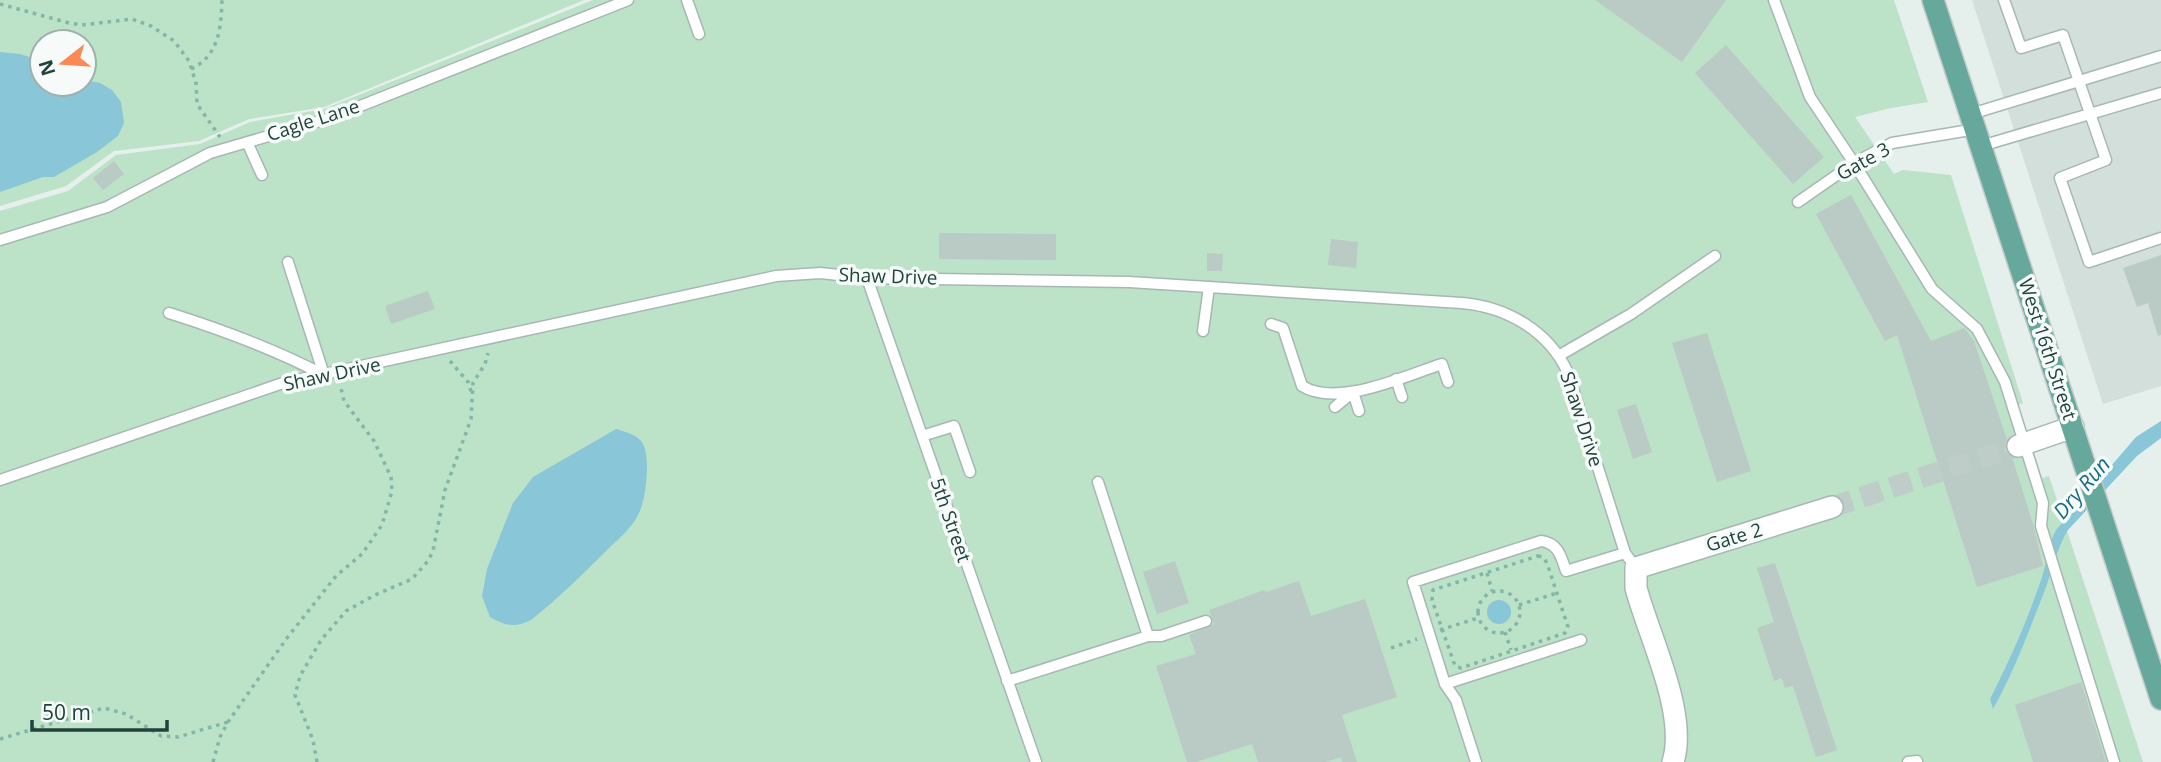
<svg xmlns="http://www.w3.org/2000/svg" width="2161" height="762" viewBox="0 0 2161 762" font-family="'Open Sans',sans-serif">
<style>
.built{fill:#d3dfda}
.green{fill:#bce2c8;fill-rule:evenodd}
.water{fill:#89c7d8}
.building{fill:#bacac4}
.lines{fill:none;stroke-linecap:round;stroke-linejoin:round}
.minor-tunnel{stroke:#becdc8;stroke-width:21;stroke-dasharray:21 10;stroke-linecap:butt}
.service-casing{stroke:#a7b8b3;stroke-width:13}
.minor-casing{stroke:#a7b8b3;stroke-width:24}
.primary-casing{stroke:#c1cac8;stroke-width:24}
.path{stroke:#83b5a8;stroke-width:3.5;stroke-dasharray:3.5 5;stroke-linecap:butt}
.service{stroke:#fff;stroke-width:10}
.minor{stroke:#fff;stroke-width:21}
.primary{stroke:#66a89b;stroke-width:21}
.labels{text-anchor:middle;stroke-width:7;stroke-linejoin:round;paint-order:stroke}
.street-label{font-size:19px;fill:#22433c;stroke:#f6fbf9}
.water-label{font-size:21px;font-style:italic;fill:#166c85;stroke:#f6fbf9}
</style>
<rect width="100%" height="100%" fill="#e5efeb"/>
<path class="built" d="M1972 0H2161V386L2103 404Z"/>
<path class="green" d="M0 0H584L324 107 249 119 199 141 114 151 66 186 0 206ZM42 42H84V84H42Z
M593 0H1894L1928 102 1891 108 1855 117 1894 174 1903 170 1951 175 2023 403 2018 405 2042 478 2049 476 2143 762H0V211L68 191 116 155 200 144 250 122 324 109Z"/>
<path class="water" d="M0 52 20 54 42 61V84H84V80L100 83 112 90 121 102 124 123 118 136 97 152 54 177H43L0 192Z
M2161 421V438L2137 456 2068 530C2057 548 2053 568 2046 587 2030 628 2015 670 1993 709L1990 699C2010 660 2028 619 2042 577 2047 562 2048 545 2056 530L2136 437Z
M616 429C640 436 646 439 647 465 647 478 645 501 639 513 633 526 621 537 611 546 585 572 560 597 531 620 515 628 505 626 490 617L482 596 487 569 513 503 533 477Z
M1487 612a12 12 0 1 1 24 0a12 12 0 1 1-24 0Z"/>
<path class="building" d="M1595 0H1726L1682 62Z
M1726 45 1824 157 1793 184 1695 73Z
M114 161 124 174 103 190 93 178Z
M1851 195 1931 341 1964 328 1974 341 2007 440 2005 450 2012 457 2033 524 2043 566 1977 587 1897 335 1885 341 1816 214Z
M939 233 1056 234V260L939 259Z
M1331 239 1358 242 1356 268 1328 265Z
M1207 253 1223 254 1222 271H1207Z
M2161 255V335L2158 336 2148 303 2137 307 2123 268Z
M428 291 435 309 391 324 385 306Z
M1707 333 1751 471 1717 482 1672 343Z
M1636 404 1652 452 1633 459 1617 410Z
M1175 561 1189 603 1157 614 1143 572Z
M1775 563 1837 750 1816 757 1793 686 1785 688 1782 678 1774 681 1757 628 1774 622 1757 568Z
M1299 581 1311 616 1365 599 1397 697 1342 715 1357 762H1342L1341 757 1325 762H1258L1252 744 1196 762H1187L1156 666 1196 654 1189 635 1214 624 1209 610 1264 590 1266 592Z
M2081 682 2106 762H2033L2015 705Z"/>
<g class="lines">
<path class="minor-tunnel" d="M1832 507 2018 446"/>
<defs>
<path id="service" d="M687 0 699 34
M1774 0 1810 97 1854 163 1932 289 1977 329 2005 382 2043 503 2041 526 2114 762
M2004 0 2021 48 2063 35 2106 160 2060 178 2089 262 2161 238
M1971 114 2161 56
M247 142 262 175
M1981 146 2161 93
M1798 202 1854 163 1892 143 1976 129
M0 240 107 207 210 153 330 118 628 0
M288 262 324 375
M867 278 1036 762
M169 313C223 330 274 349 324 375
M1271 324 1283 328 1302 386C1338 408 1404 376 1442 364L1448 382
M1203 331 1209 287
M1560 355 1631 314 1715 256
M1396 379 1402 397
M1335 407 1353 392 1359 411
M922 436 954 426 970 472
M0 480 283 383 776 276 820 273 867 278 1129 282 1462 303C1507 307 1549 331 1568 373L1625 553 1636 568
M1098 482 1148 636
M1007 681 1148 636H1161L1206 621
M1445 684 1581 640
M1476 762 1456 700 1445 684 1413 582 1541 541C1558 543 1561 556 1566 571L1625 553
M1908 762 1917 761"/>
<path id="minor" d="M2018 446 2073 427
M1673 762C1688 713 1649 637 1636 588V568L1832 507"/>
<path id="primary" d="M1933 0 2161 699"/>
</defs>
<use href="#service" class="service-casing"/>
<use href="#minor" class="minor-casing"/>
<use href="#primary" class="primary-casing"/>
<path class="path" d="M0 4 69 23 82 25 132 19 151 26 174 41 189 61 196 83 197 104 220 137
M191 69C219 56 221 28 222 0
M450 361 468 382 471 391
M1538 556 1543 557 1547 563 1568 627 1565 633 1461 668 1455 666 1432 600 1433 590Z
M1487 573 1492 591
M1478 612a21 21 0 1 1 42 0a21 21 0 1 1-42 0Z
M1519 605 1557 593
M1440 630 1478 618
M1505 632 1511 650
M1391 648 1417 639
M0 739 104 708 126 714 161 736 178 737 228 722
M213 762 220 737 228 722 287 638 336 576 362 554 382 525 392 491 391 477 374 441 344 401 340 384
M317 762 313 740 295 695 300 676 321 640 346 611 375 595 412 579 428 561 433 551 445 490 471 419 473 383 485 364 488 353"/>
<use href="#service" class="service"/>
<use href="#minor" class="minor"/>
<use href="#primary" class="primary"/>
</g>
<g class="labels">
<g class="street-label">
<text transform="translate(313 120) rotate(-18)" y="7">Cagle Lane</text>
<text transform="translate(1863 161) rotate(-29)" y="7">Gate 3</text>
<text transform="translate(888 276) rotate(2)" y="7">Shaw Drive</text>
<text transform="translate(2048 349) rotate(72)" y="7">West 16th Street</text>
<text transform="translate(332 374) rotate(-12)" y="7">Shaw Drive</text>
<text transform="translate(1582 419) rotate(72)" y="7">Shaw Drive</text>
<text transform="translate(951 520) rotate(71)" y="7">5th Street</text>
<text transform="translate(1734 537) rotate(-17)" y="7">Gate 2</text>
</g>
<g class="water-label">
<text transform="translate(2082 488) rotate(-49)" y="7">Dry Run</text>
</g>
</g>
<g transform="translate(63 63) rotate(253)"><circle r="33" fill="#f6fbf9" stroke="#a1b1ad" stroke-width="2"/>
<path d="M0-5L12 26L0 18L-12 26Z" fill="#fc8856"/>
<text y="-10" font-size="19" font-weight="bold" text-anchor="middle" fill="#22433c">N</text>
</g>
<path d="M32 720v10h135v-10" fill="none" stroke="#22433c" stroke-width="3.5"/>
<text x="42" y="720" font-size="21" fill="#22433c" stroke="#f6fbf9" stroke-width="5" paint-order="stroke">50 m</text>
</svg>
